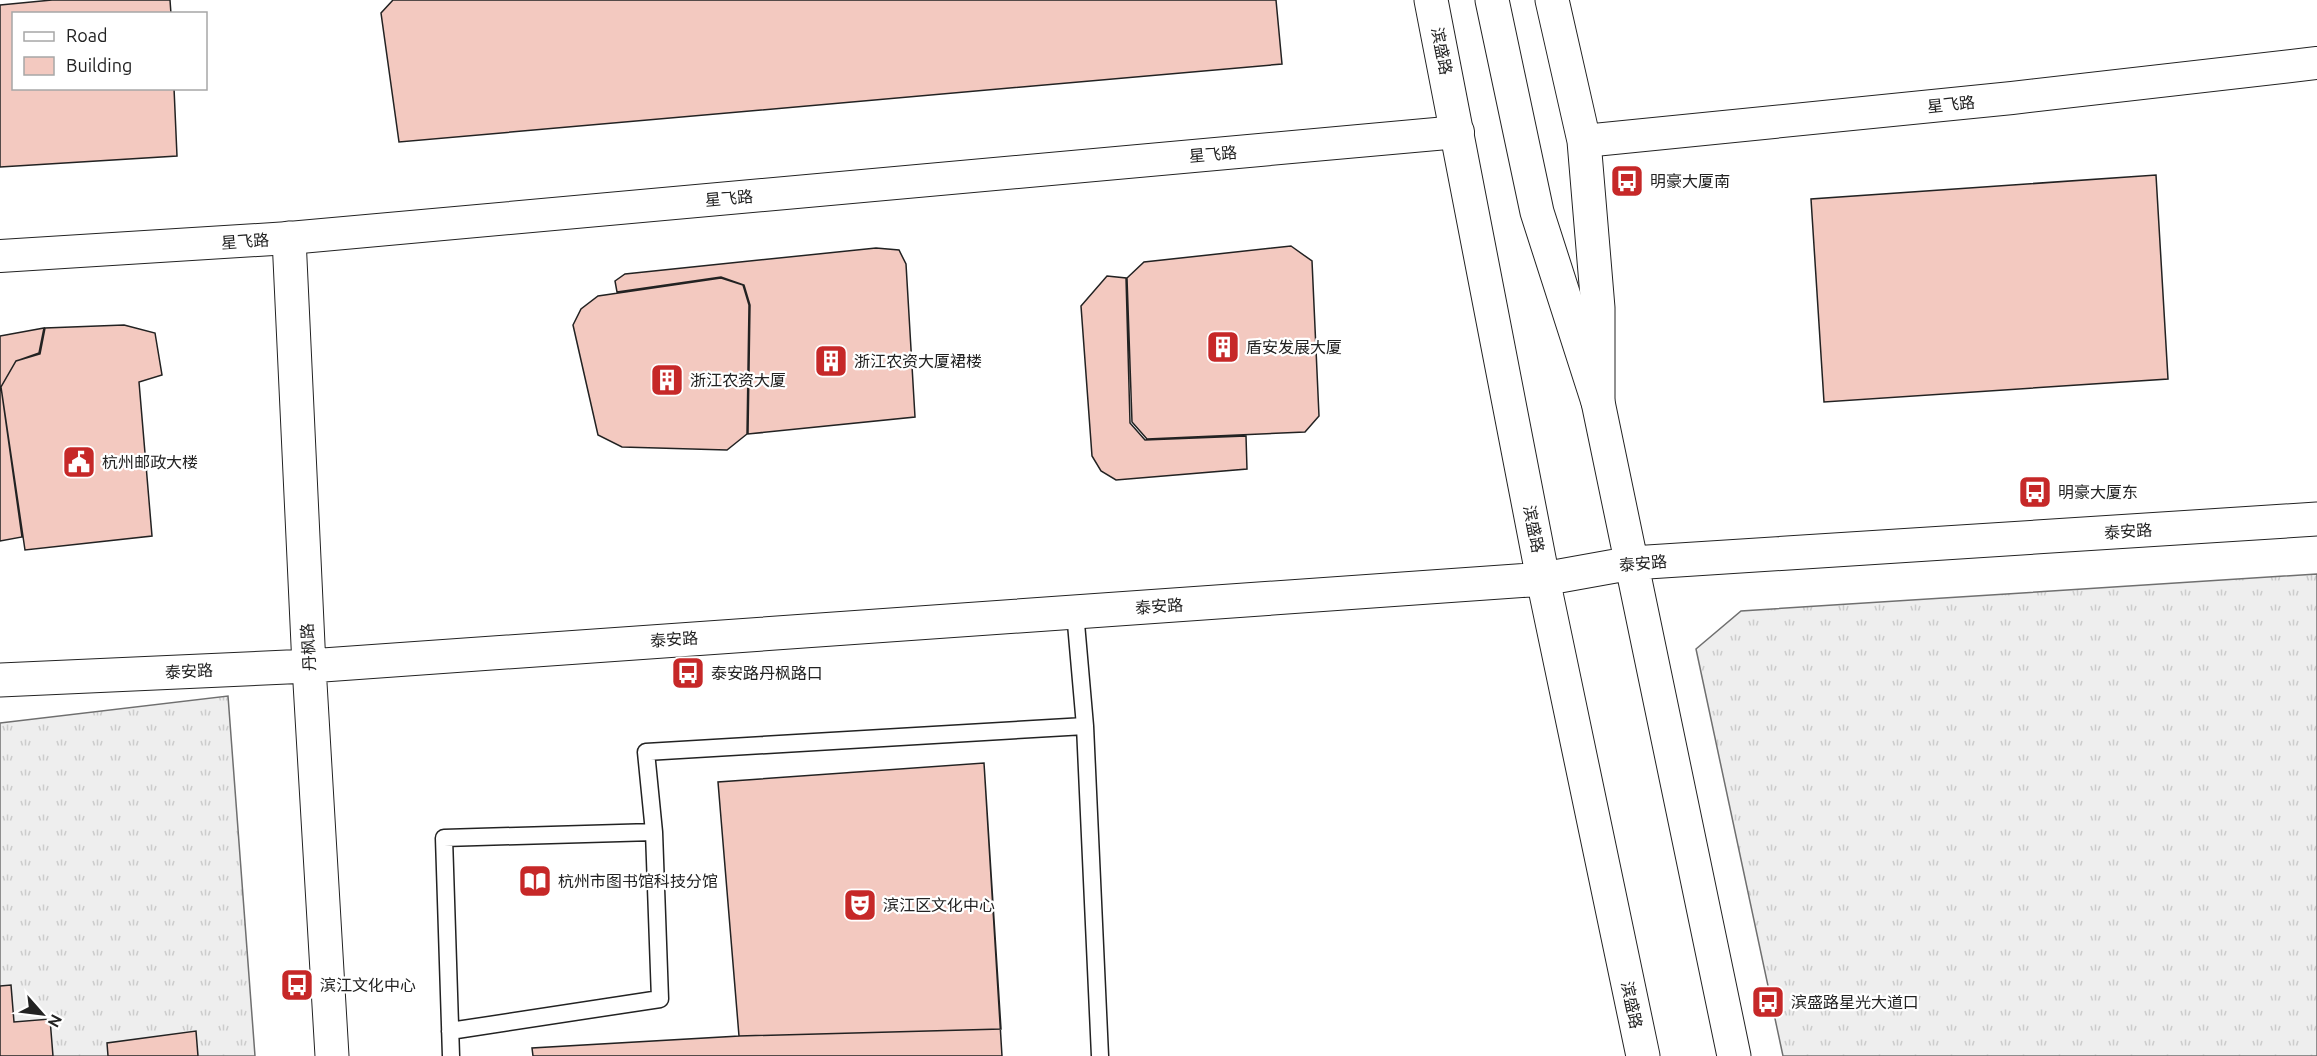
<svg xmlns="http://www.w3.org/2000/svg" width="2317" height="1056" viewBox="0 0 2317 1056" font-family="Ubuntu,'Noto Sans SC',sans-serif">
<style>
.grass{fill:url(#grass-tufts);stroke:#6f6f6f;stroke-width:1.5}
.building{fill:#f3c9c0;stroke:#222;stroke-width:1.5}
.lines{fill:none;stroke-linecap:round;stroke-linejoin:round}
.lane-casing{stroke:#222;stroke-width:19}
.street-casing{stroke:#222;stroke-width:34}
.secondary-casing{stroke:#222;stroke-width:35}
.highway-casing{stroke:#222;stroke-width:35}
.lane{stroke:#fff;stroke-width:16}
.street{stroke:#fff;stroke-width:32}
.secondary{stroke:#fff;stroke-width:33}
.highway{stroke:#fff;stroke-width:33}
.labels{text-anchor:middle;stroke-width:4.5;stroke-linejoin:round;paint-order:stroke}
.street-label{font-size:16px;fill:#222;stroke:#fff}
.poi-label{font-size:16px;fill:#222;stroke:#fff;text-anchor:start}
</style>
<defs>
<pattern id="grass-tufts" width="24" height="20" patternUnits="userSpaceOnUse" patternTransform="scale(1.5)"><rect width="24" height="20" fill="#eee"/><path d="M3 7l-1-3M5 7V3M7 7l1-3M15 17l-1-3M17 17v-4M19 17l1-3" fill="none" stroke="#ccc"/></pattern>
</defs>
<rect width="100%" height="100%" fill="#fff"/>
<path class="grass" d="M2317 574V1056H1783L1696 649 1741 611Z
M228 696 255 1056H0V723Z"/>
<path class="building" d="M52 0H170L171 14H14V88H174L177 156 0 167V5Z
M393 0H1276L1282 64 399 142 381 13Z
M2156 175 2168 379 1824 402 1811 199Z
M1291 246 1312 261 1319 416 1305 432 1147 439 1132 422 1127 278 1144 262Z
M876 248 899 250 906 264 915 417 748 434 750 305 744 285 721 277 617 292 615 281 625 274Z
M1107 276 1126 278 1130 423 1145 440 1246 436 1247 469 1116 480 1101 471 1092 456 1081 306Z
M721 278 743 285 749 305 747 434 727 450 622 447 598 435 573 325 581 309 598 296Z
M124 325 155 333 162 375 139 382 152 536 25 550 1 387 16 361 40 354 45 328Z
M44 328 39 353 16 361 1 387 22 537 0 541V336Z
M984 763 1002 1056H533L532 1048 739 1036 718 782Z
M984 763 1001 1029 739 1036 718 782Z
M11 985 14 1022 50 1019 53 1056H0V986Z
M196 1031 198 1056H108L107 1043Z"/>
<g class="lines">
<defs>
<path id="lane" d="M1075 612 1085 726 1100 1056
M450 1031 660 999 654 832
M451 1056 444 838 654 832 646 752 1085 726"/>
<path id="street" d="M1584 141 2012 98 2317 63
M0 256 289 238 1458 132"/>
<path id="secondary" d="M1431 0 1543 579 1643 1056
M1552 0 1584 141 1598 308V402L1734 1056
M289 238 309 666 332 1056
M0 680 309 666 1543 579 1632 563 2317 519"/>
<path id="highway" d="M1492 0 1537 212 1598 402"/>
</defs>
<use href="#lane" class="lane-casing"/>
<use href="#street" class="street-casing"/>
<use href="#secondary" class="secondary-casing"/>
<use href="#highway" class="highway-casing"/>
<use href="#lane" class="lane"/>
<use href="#street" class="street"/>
<use href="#secondary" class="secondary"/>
<use href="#highway" class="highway"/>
</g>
<defs>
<symbol id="bus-square" viewBox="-11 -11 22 22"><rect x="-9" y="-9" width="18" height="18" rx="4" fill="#c62828" stroke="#fff"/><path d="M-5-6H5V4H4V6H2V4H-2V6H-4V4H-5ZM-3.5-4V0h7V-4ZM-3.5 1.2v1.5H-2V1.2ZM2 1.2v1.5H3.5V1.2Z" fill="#fff"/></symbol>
<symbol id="building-square" viewBox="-11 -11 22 22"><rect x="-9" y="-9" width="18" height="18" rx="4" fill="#c62828" stroke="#fff"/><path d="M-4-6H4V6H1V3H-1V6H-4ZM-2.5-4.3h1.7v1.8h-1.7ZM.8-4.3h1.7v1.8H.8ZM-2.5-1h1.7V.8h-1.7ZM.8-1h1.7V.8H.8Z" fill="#fff"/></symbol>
<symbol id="civic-square" viewBox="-11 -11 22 22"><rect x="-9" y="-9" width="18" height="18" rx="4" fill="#c62828" stroke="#fff"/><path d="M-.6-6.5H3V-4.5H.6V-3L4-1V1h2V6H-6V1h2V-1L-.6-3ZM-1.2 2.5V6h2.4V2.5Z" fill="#fff"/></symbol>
<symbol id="library-square" viewBox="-11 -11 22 22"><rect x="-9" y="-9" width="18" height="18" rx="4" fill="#c62828" stroke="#fff"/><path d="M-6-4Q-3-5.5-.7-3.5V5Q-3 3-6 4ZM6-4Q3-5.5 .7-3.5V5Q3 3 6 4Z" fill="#fff"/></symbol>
<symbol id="theatre-square" viewBox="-11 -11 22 22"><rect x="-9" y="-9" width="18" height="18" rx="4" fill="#c62828" stroke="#fff"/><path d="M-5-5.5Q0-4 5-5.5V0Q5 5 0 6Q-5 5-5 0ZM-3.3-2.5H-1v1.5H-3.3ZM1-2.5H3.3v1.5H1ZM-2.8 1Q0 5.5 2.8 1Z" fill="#fff"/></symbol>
</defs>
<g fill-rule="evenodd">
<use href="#bus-square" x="1608" y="162" width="38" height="38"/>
<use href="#building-square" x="1204" y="328" width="38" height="38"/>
<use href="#building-square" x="812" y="342" width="38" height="38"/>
<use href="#building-square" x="648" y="361" width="38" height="38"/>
<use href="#civic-square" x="60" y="443" width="38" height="38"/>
<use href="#bus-square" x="2016" y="473" width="38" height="38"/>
<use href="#bus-square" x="669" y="654" width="38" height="38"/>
<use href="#library-square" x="516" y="862" width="38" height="38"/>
<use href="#theatre-square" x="841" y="886" width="38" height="38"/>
<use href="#bus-square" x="278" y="966" width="38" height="38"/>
<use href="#bus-square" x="1749" y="983" width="38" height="38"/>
</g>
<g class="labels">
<g class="street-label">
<text transform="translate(1442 51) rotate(79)" y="6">滨盛路</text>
<text transform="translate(1951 104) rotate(-6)" y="6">星飞路</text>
<text transform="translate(1213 154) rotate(-5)" y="6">星飞路</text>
<text transform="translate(729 198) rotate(-5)" y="6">星飞路</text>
<text transform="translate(245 241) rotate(-4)" y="6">星飞路</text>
<text transform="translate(1534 529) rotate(79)" y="6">滨盛路</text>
<text transform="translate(2128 531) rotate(-4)" y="6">泰安路</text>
<text transform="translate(1643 563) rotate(-5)" y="6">泰安路</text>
<text transform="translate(1159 606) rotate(-4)" y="6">泰安路</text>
<text transform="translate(674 639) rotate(-4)" y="6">泰安路</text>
<text transform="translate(308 647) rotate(-93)" y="6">丹枫路</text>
<text transform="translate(189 671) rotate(-3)" y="6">泰安路</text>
<text transform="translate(1632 1005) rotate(78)" y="6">滨盛路</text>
</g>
<g class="poi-label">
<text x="1650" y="187">明豪大厦南</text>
<text x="1246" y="353">盾安发展大厦</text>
<text x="854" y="367">浙江农资大厦裙楼</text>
<text x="690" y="386">浙江农资大厦</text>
<text x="102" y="468">杭州邮政大楼</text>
<text x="2058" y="498">明豪大厦东</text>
<text x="711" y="679">泰安路丹枫路口</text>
<text x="558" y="887">杭州市图书馆科技分馆</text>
<text x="883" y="911">滨江区文化中心</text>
<text x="320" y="991">滨江文化中心</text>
<text x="1791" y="1008">滨盛路星光大道口</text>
</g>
</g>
<rect x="12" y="12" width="195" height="78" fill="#ffffff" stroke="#a7a7a7" stroke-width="1.5"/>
<rect x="24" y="32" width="30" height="9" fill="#ffffff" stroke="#a7a7a7" stroke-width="1.5"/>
<text x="66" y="42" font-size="18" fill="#222222">Road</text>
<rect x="24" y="57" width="30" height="18" fill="#f3c9c0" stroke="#a7a7a7" stroke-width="1.5"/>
<text x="66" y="72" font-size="18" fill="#222222">Building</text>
<g transform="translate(42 1014) rotate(118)" stroke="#ffffff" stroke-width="4.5" paint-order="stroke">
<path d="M0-4.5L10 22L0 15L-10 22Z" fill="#222222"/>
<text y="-9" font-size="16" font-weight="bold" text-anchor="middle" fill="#222222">N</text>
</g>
</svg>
